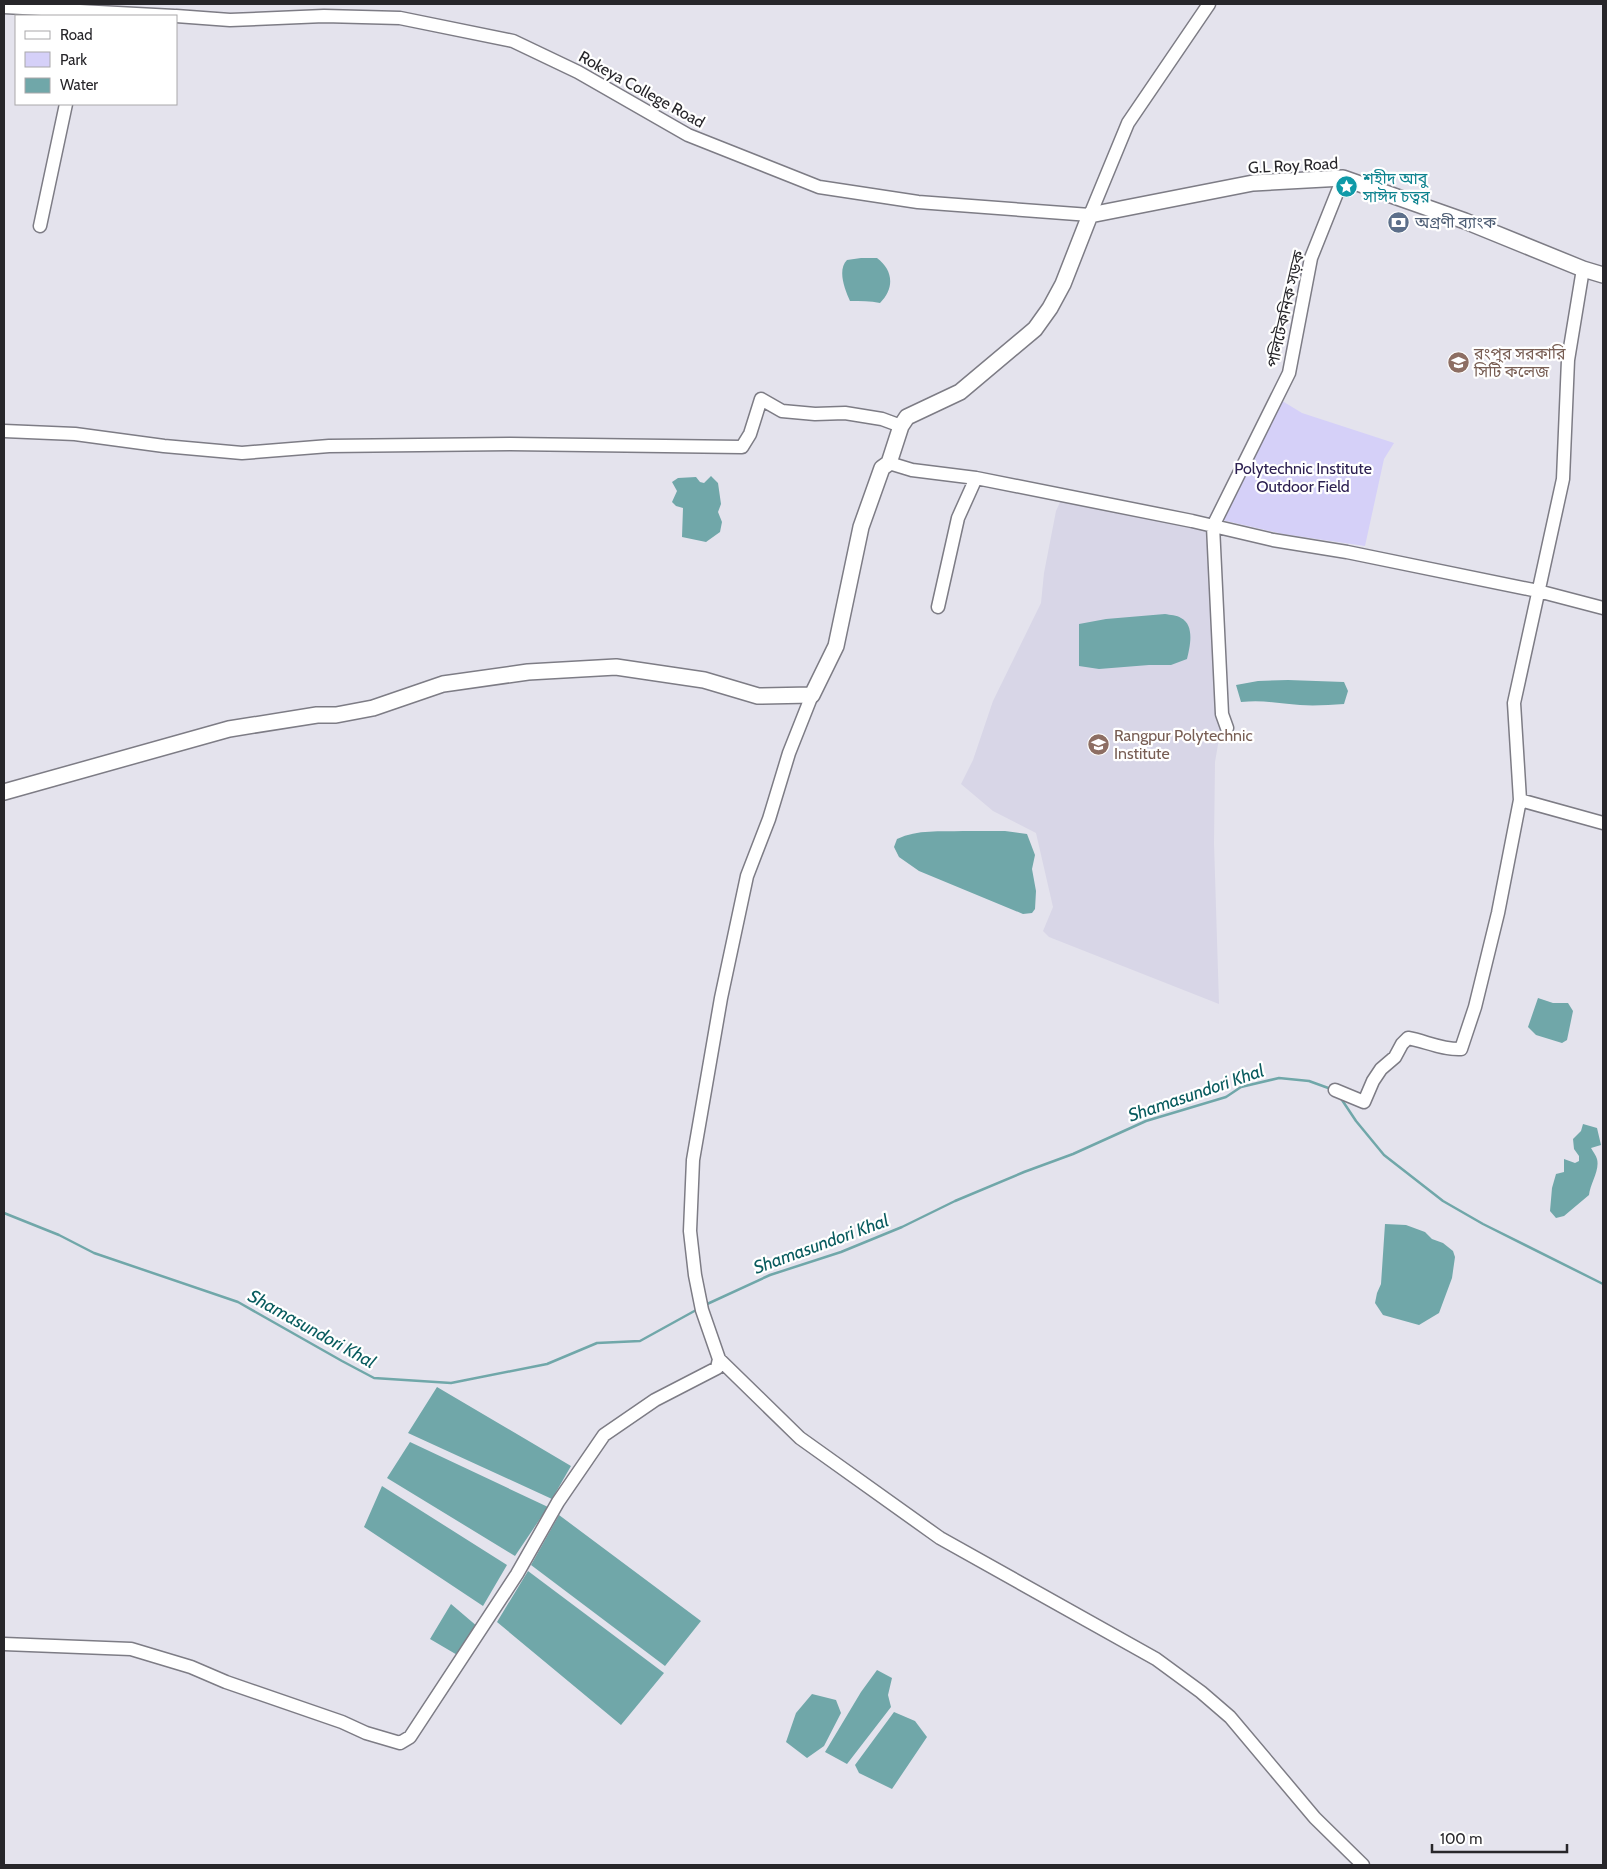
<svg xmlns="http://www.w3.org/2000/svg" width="1607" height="1869" viewBox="0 0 1607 1869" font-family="Cabin,'Noto Sans Bengali',sans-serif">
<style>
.built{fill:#d8d6e7}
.green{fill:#d5d0f8}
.water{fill:#70a7a9}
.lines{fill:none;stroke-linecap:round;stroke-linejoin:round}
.stream{stroke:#70a7a9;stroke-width:2.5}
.minor-casing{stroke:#7d7c85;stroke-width:15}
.major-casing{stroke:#7d7c85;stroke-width:18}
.minor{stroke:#fff;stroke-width:12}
.major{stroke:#fff;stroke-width:15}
.labels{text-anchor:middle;stroke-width:4.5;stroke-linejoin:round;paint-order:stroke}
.street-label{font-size:16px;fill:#27262a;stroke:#fff}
.culture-label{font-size:16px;fill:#0d838f;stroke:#fff;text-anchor:start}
.service-label{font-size:16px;fill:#4e5e75;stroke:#fff;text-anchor:start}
.education-label{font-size:16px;fill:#785e54;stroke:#fff;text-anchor:start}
.park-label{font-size:16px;fill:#2d2052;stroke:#fff}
.water-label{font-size:18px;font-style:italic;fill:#085b5e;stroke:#fff}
</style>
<rect width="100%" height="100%" fill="#e4e3ed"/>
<path class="built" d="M1062 498 1215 530 1221 727 1215 762 1214 843 1219 1004 1049 937 1043 931 1053 907 1036 833 993 811 961 784 973 760 993 701 1041 603 1044 573 1056 511Z"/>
<path class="green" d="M1279 399 1302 413 1394 443 1384 459 1365 546 1283 534 1209 517Z"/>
<path class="water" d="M861 258H877C893 270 895 288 880 303 870 301 861 301 850 301 845 290 837 270 847 260Z
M711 476 718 483 721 504 718 512 722 522 720 532 706 542 682 537 683 508 676 506 672 502 677 491 672 482 678 478 696 477 700 482 704 483Z
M1165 614C1170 615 1177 615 1181 618 1195 625 1190 647 1187 659L1171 665H1149L1099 669 1079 666V624L1106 619Z
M1288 680 1344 682 1348 691 1344 704C1329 705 1314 706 1300 705 1278 703 1263 700 1241 702L1236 685 1258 681Z
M963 831H1005L1027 834 1035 855 1032 869 1036 891 1035 909 1032 913 1023 914 919 871 899 857 894 847 897 839C918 829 940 832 963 831Z
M1538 998 1553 1003H1568L1573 1011 1567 1040 1562 1043 1536 1035 1528 1027Z
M1583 1124 1597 1128 1601 1145 1591 1148C1593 1152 1596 1155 1597 1159 1600 1170 1590 1184 1589 1195L1564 1216 1556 1218 1550 1211 1552 1188 1556 1174 1564 1172V1159L1575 1163 1579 1161V1156L1574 1149 1573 1139 1581 1131Z
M1385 1224 1406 1225 1425 1232 1432 1239 1443 1243 1453 1251 1455 1257 1452 1278 1439 1313 1419 1325 1383 1315 1375 1303 1377 1293 1381 1284Z
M437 1387 571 1466 552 1499 408 1433Z
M410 1442 548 1507 515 1556 387 1478Z
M382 1486 507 1565 483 1606 364 1527Z
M559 1515 701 1621 665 1666 531 1565Z
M528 1571 664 1673 621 1725 497 1622Z
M451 1604 478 1627 459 1656 430 1639Z
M877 1670 892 1678 888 1695 891 1707 847 1764 825 1752 861 1692Z
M812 1694 836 1700 841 1713 824 1746 807 1758 786 1742 796 1713Z
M894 1712 915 1721 927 1737 892 1789 859 1773 855 1765Z"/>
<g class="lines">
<path class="stream" d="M1340 1097 1356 1121 1384 1155 1443 1201 1483 1224 1603 1284
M4 1213 59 1235 94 1253 238 1302 342 1361 374 1378 451 1383 547 1364 597 1343 640 1341 698 1309
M705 1305 770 1275 841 1252 902 1227 955 1201 1024 1172 1073 1154 1146 1121 1226 1097 1241 1087 1279 1078 1309 1081 1331 1089"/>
<defs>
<path id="minor" d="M4 7 174 16
M176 16 230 20 324 16 400 18 513 41 578 72 688 135 819 187 918 202 1090 215 1128 123 1209 4
M40 226 66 104
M4 431 75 434 164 446 242 453 329 446 510 444 742 447 750 434 761 399 782 411 815 414 845 413 882 419 901 426
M889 463 912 470 976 478 1192 521 1273 540 1347 552 1538 591 1603 608
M938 607 958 518 976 478
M812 695 789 753 769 819 747 876 721 998 693 1160 690 1231 695 1275 702 1310 719 1359 800 1438 940 1538 1156 1659 1201 1692 1230 1717 1315 1818 1363 1865
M1227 728 1222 714 1213 526 1289 373 1311 258 1343 178
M1520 800 1603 823
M1335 1090 1364 1102 1373 1081 1381 1069 1395 1057 1402 1044 1408 1038C1425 1041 1443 1050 1461 1049L1475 1007 1498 913 1520 800 1514 703 1563 479 1568 360 1583 269
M4 1644 131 1649 191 1667 226 1682 342 1722 366 1733 400 1743 410 1737 517 1574 558 1502 604 1435 655 1400 717 1368 719 1359"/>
<path id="major" d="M4 792 229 729 317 715H336L373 708 443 684 528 672 616 667 704 680 758 696 812 695 836 646 861 527 882 468 889 463 901 426 907 417 960 392 1035 329 1050 308 1063 284 1090 215 1253 183 1343 178 1465 221 1583 269 1603 275"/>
</defs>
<use href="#minor" class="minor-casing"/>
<use href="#major" class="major-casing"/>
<use href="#minor" class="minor"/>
<use href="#major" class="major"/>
</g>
<defs>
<symbol id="sight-disc" viewBox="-11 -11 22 22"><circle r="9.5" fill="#0f9aa8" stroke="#fff"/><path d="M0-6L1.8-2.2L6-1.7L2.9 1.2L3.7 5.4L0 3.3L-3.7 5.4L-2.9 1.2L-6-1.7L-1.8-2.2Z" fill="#fff"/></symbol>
<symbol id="bank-disc" viewBox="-11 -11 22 22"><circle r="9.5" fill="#5c6f8a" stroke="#fff"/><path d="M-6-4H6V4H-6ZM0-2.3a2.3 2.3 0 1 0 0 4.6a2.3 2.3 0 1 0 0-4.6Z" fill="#fff"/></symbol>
<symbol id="university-disc" viewBox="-11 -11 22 22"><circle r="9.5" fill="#8d6e63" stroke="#fff"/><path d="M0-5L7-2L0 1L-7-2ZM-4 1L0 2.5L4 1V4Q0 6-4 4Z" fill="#fff"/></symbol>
</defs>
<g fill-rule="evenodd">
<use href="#sight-disc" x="1334" y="174" width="25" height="25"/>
<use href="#bank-disc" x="1386" y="210" width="25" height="25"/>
<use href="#university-disc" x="1446" y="350" width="25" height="25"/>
<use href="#university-disc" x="1086" y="732" width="25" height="25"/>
</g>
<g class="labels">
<g class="street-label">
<text transform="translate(642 89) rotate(29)" y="6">Rokeya College Road</text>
<text transform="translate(1293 165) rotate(-3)" y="6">G.L Roy Road</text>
<text transform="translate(1285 309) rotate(-77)" y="6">পলিটেকনিক সড়ক</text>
</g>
<g class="culture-label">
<text x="1363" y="184">শহীদ আবু<tspan x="1363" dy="18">সাঈদ চত্বর</tspan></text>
</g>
<g class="service-label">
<text x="1415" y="228">অগ্রণী ব্যাংক</text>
</g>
<g class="education-label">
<text x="1474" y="359">রংপুর সরকারি<tspan x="1474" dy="18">সিটি কলেজ</tspan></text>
<text x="1114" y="741">Rangpur Polytechnic<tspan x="1114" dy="18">Institute</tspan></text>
</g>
<g class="park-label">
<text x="1303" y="474">Polytechnic Institute<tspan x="1303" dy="18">Outdoor Field</tspan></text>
</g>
<g class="water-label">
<text transform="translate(1196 1093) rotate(-19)" y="6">Shamasundori Khal</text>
<text transform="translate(821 1244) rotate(-20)" y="6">Shamasundori Khal</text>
<text transform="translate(312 1329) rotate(29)" y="6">Shamasundori Khal</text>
</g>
</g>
<rect width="1607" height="1869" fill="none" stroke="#27262a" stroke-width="10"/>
<rect x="15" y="15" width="162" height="90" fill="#ffffff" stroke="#a9a8aa"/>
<rect x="25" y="31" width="25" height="8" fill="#ffffff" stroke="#a9a8aa"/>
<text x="60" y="40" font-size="15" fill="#27262a">Road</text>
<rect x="25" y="52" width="25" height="15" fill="#d5d0f8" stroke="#a9a8aa"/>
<text x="60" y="65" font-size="15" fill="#27262a">Park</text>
<rect x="25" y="78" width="25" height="15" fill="#70a7a9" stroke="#a9a8aa"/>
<text x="60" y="90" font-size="15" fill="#27262a">Water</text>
<path d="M1432 1844v8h135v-8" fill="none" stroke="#27262a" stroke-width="2.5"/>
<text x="1440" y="1844" font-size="15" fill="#27262a" stroke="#ffffff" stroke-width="4" paint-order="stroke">100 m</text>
</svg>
